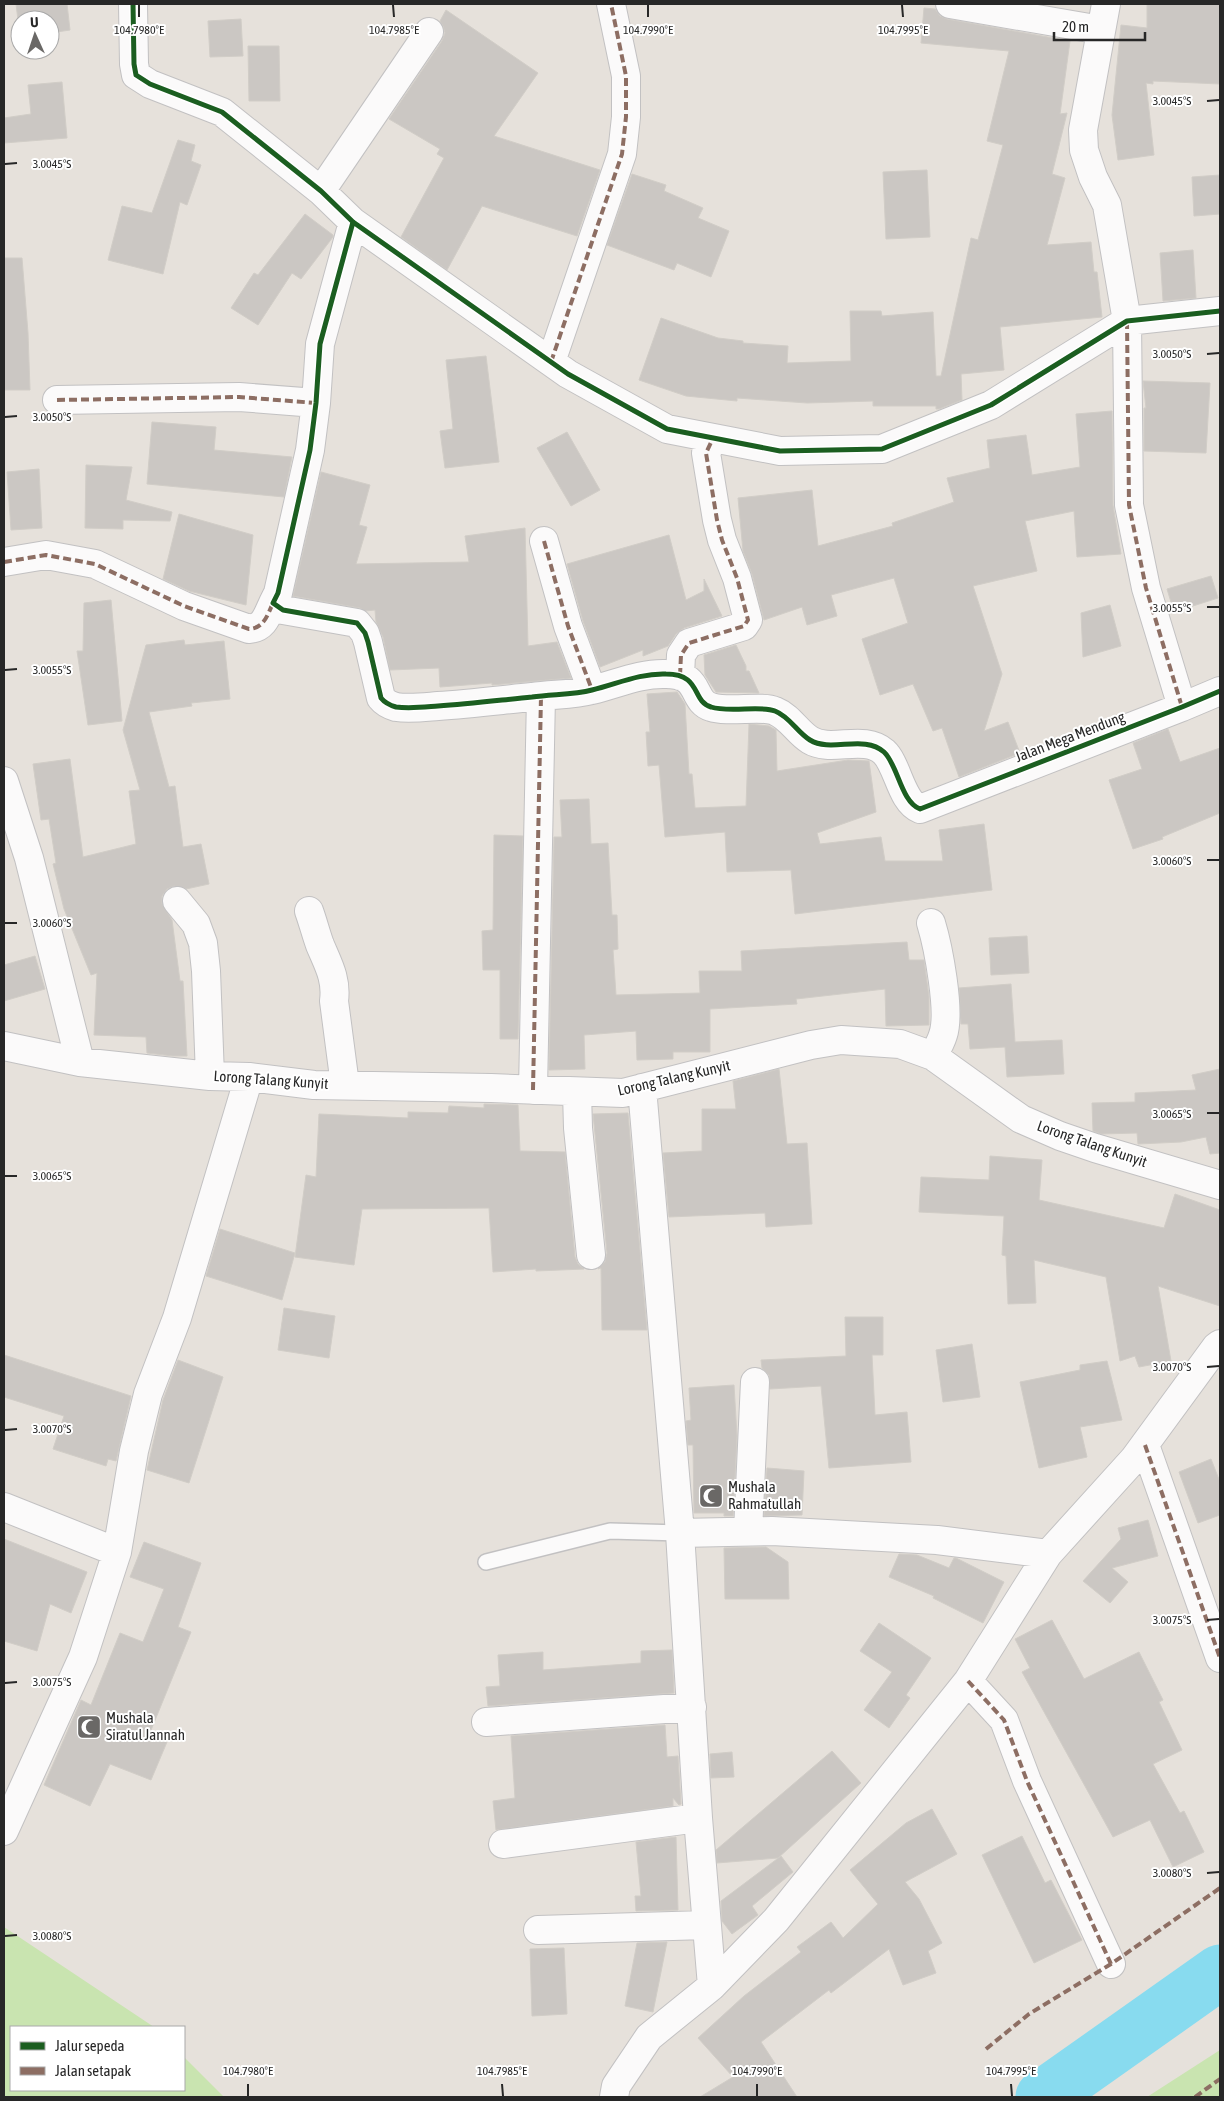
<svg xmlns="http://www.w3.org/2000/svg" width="1224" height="2101" viewBox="0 0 1224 2101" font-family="'Asap Condensed',sans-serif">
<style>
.green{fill:#c9e4b0}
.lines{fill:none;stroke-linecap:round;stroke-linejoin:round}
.river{stroke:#88dbef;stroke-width:55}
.building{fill:#cbc7c3;stroke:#d1cdc7}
.lane-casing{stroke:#c2c1c2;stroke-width:18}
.street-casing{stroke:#c2c1c2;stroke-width:30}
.lane{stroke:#fbfafa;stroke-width:15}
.street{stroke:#fbfafa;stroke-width:28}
.quiet{stroke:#8d6e63;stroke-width:4;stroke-dasharray:8 4;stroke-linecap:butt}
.cycleway-casing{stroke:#fff;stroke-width:8}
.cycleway{stroke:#1b5e20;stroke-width:5}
.ticks{fill:none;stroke:#272727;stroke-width:2}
.labels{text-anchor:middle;stroke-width:4;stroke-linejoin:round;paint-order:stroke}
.street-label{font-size:15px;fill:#272727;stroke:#fff}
.poi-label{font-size:15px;fill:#272727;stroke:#fff;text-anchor:start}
.ticks-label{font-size:12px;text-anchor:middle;fill:#272727;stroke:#fff;stroke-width:4;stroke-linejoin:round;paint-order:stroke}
</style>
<rect width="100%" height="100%" fill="#e6e1db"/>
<path class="green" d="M4 1927 154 2027H11V2090H184V2057L224 2097H4Z
M1220 2050V2097H1147Z"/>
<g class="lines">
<path class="river" d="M1043 2097 1220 1972"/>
</g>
<path class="building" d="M16 4H67L70 30 50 33V20H20V36Z
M1147 4H1220V84L1153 81V84L1146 83 1154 155 1118 160 1112 115 1121 25 1147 28Z
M924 8 935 9 940 16 947 19 1070 41 1060 114 1067 113 1052 174 1065 178 1047 245 1091 242 1094 272H1097L1102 317 1000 327 1004 370 961 374 962 400 939 409H936V406H873V401L807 403 737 398V401L686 396 639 380 661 318 718 338 743 341V343L788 346 787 363 851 361 850 311H881L882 316 933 312 936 376H941L971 238 978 240 1003 145 987 141 1009 51 921 43Z
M446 10 538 73 494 136 600 170 577 236 482 206 447 270 401 237 444 158 437 154 440 149 389 119 442 41 445 33 443 26 440 21Z
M241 19 243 56 210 57 208 21Z
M248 46H279L280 101H249Z
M62 82 67 138 4 143V118L31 114 28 85Z
M178 140 195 145 191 161 201 165 187 205 180 202 163 274 108 260 122 206 152 213Z
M927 170 930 237 886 239 883 172Z
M632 174 666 185 664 191 703 208 698 218 729 231 711 277 677 263 674 270 607 245Z
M1220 175V214L1194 216 1192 177Z
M305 214 333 235V237L301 279 292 273 258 325 231 308 254 273 258 275Z
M1193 250 1196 298 1163 301 1160 253Z
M4 258H22L28 333 30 390H4Z
M486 356 499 462 445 468 440 431 453 429 446 360Z
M1143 381 1210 383 1206 453 1144 451V408H1146Z
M1112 411 1113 505 1121 554 1077 557 1074 511 1025 521 1037 571 973 586 1002 674 984 731 1008 722 1020 753 959 777 942 728 933 731 913 684 880 695 862 639 908 623 894 578 831 595 837 616 807 625 802 607 764 620 752 574 743 551 738 498 812 490 818 546 893 526 892 523 954 502 947 478 990 468 987 440 1026 435 1032 475 1080 467 1076 414Z
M152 422 216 427 214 450 292 457 284 497 147 484Z
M567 432 600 490 571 506 537 448Z
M86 465 132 467 126 500 172 512 170 521 123 520V529L85 528Z
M39 469 42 528 11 530 7 472Z
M321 472 370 485 359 525 367 527 356 564 469 562 465 536 525 528 528 646 557 642 571 678 492 685V683L440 687 439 668 390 670 383 637 376 622 375 610 365 611 360 608 293 596Z
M179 514 253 535 246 605 189 591 163 579Z
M669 535 686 600 704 591V579L722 616 684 628 676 634 668 646 643 656V650L600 667 583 621 567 564Z
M1211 576 1218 598 1174 612 1167 589Z
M111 600 122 721 88 725 77 651H83L84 603Z
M1110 605 1121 646 1083 657 1081 613Z
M184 640 185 645 224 641 230 699 191 703 192 706 149 712 169 787 175 786 183 847 201 844 209 884 186 889 174 886 167 889 162 896V904L172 920 180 981H183L187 1056H173L147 1053 146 1037 94 1035 97 973 91 975 64 909 53 864 56 863 49 819 41 820 33 764 70 759 83 857 136 844 129 791 140 790 123 730 146 645Z
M736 645 746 666V671H749L759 693 716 692 705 675 704 655Z
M677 692 685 704 689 774H692L695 808 746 806 749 724 769 726 776 730 777 771 848 760 869 761 876 812 817 833 820 844 881 837 885 861H943L939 830 984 824 992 890 795 914 791 870 727 872 725 832 665 837 659 765 648 766 646 732H650L647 694Z
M1168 729 1180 762 1220 748V813L1162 837 1163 839 1133 849 1109 780 1142 769 1133 743Z
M589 799 591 844 608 843 612 915H617L618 949 613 950 616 995 700 993 699 971H742L741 951 907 942 909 960H924L929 997V1025L886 1026 885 989 796 999 797 1004 710 1009V1052H673V1059L637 1060 636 1031 584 1035 585 1069 549 1070 554 837H562L560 800Z
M494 835 523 836 518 1039H500V970H483L482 931 493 930Z
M1027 936 1029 973 991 975 989 938Z
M35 956 45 989 4 1001V965Z
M1011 984 1015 1042 1062 1040 1064 1074 1007 1077 1005 1047 970 1049 968 1024H961L959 988Z
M779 1069 787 1144 807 1143 812 1224 766 1227 765 1213 669 1217 663 1153 702 1151V1109H736L733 1081Z
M1220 1069V1153L1210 1154 1206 1137 1181 1142 1138 1144 1137 1133 1101 1134 1093 1131 1092 1103 1135 1102V1093L1196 1090 1192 1075Z
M484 1104 518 1105 520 1151 565 1152 575 1257 578 1264 584 1269 536 1271V1269L493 1272 489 1208 362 1209 354 1265 295 1257 306 1175 316 1177 319 1114 408 1118V1112L448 1113 449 1106 484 1108Z
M628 1113 647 1330H602L601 1268 598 1269 605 1262 607 1253 593 1114Z
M990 1156 1042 1160 1039 1200 1164 1228 1175 1194 1220 1210V1306L1158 1286 1171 1361 1139 1367 1135 1356 1120 1361 1106 1277 1034 1260 1036 1303 1008 1304 1006 1256 1002 1255 1004 1216 919 1212 921 1177 989 1180Z
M220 1229 295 1253 282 1300 206 1276Z
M284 1308 335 1316 329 1358 278 1350Z
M845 1317H883V1355H872L875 1415 907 1412 911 1462 829 1468 821 1386 770 1389 769 1375 762 1368 761 1360 846 1356Z
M972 1344 980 1397 943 1402 936 1350Z
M4 1355 131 1396 116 1461 108 1459 106 1466 53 1449 64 1416 4 1397Z
M178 1360 223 1377 189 1483 147 1470 163 1400Z
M1107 1361 1122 1420 1080 1427 1087 1457 1039 1468 1020 1382 1080 1370V1365Z
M734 1385 737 1436 733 1516H724V1513H694L693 1445H688L686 1421 691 1420 689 1388Z
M1211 1459 1220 1482V1515L1198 1523 1179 1472Z
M767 1468 804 1471 802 1515 764 1516Z
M1148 1520 1158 1556 1112 1568 1128 1582 1110 1603 1083 1581 1121 1539 1118 1528Z
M4 1539 87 1572 71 1613 50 1604 37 1651 4 1641Z
M144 1542 201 1563 178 1627 191 1632 149 1735 167 1742 151 1780 110 1764 90 1806 44 1785 81 1700 91 1705 120 1633 143 1642 164 1589 130 1577Z
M766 1547 788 1562 789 1599H725L724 1548Z
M899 1554 917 1555 949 1568 954 1558H956L1004 1582 983 1623 933 1598 934 1596 889 1577Z
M1052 1620 1084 1679 1139 1652 1163 1700 1159 1702 1182 1750 1153 1764 1180 1813 1184 1811 1204 1852 1173 1867 1150 1820 1113 1837 1022 1672 1030 1668 1015 1639Z
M879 1623 931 1658 906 1695 910 1698 889 1728 864 1710 892 1672 860 1651Z
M672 1650 674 1693 488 1706 486 1687 500 1686 498 1655 543 1652V1670L641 1663V1651Z
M665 1725 667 1757 678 1756 681 1804 679 1805 673 1798V1806L496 1830 493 1801 515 1798 511 1736Z
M832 1751 861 1783 778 1858 717 1863 716 1850Z
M732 1752 734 1777 711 1778 710 1754Z
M932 1809 957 1854 905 1882 919 1899 942 1943 928 1951 936 1973 903 1985 889 1949 831 1993 829 1990 761 2042 797 2097H700L733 2077 698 2038 744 1996 801 1952 797 1947 831 1922 843 1938 878 1904 850 1870 906 1823Z
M1022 1836 1045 1883 1051 1880 1082 1940 1034 1963 982 1855Z
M676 1837 678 1910 636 1911 635 1896H641L636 1842Z
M781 1856 793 1872 752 1906 758 1915 732 1934 722 1921 721 1901Z
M667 1942 653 2012 625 2006 637 1943Z
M564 1948 567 2014 532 2016 530 1949Z"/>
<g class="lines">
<defs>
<path id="lane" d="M486 1562 610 1531 680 1533"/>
<path id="street" d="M133 4 134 64 136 75 150 84 222 112 321 191 353 222 568 374 667 429 780 451 882 449 991 405 1127 321 1220 311
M950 4 1101 30
M1106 4 1083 130 1084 150 1093 177 1107 205 1127 321 1129 505 1146 588 1182 707
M321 191 429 32
M353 222 320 344 316 403 310 450 278 593 273 603 283 610 357 623 365 633 368 642 381 698C385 703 389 705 396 707 410 709 425 707 438 706 470 704 501 700 532 697 552 694 573 695 592 690 617 684 640 673 666 674 702 674 691 701 711 707 729 713 761 705 775 711 790 717 797 732 810 740 831 753 864 734 884 752 898 765 901 802 920 809L1182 707 1220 691
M551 362 622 154 626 117V76L611 4
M57 400 239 397 316 403
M544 541 568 626 592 690
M4 562 46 555 95 564 184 606 249 629C264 628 267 616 273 603
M680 676 681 655 689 643 744 626 748 620 737 578 722 540 717 520 706 453 713 438
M4 781 29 858 80 1062
M177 901 196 924 203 943 206 971 210 1076
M309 911C313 922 316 934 320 945 328 964 337 979 334 1001L345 1085
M931 923C938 946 951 1012 943 1035 941 1042 937 1049 933 1056
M4 1046 80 1062 210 1076 249 1077 314 1085 491 1088 623 1093 811 1045 841 1040 900 1044 933 1056 1021 1119 1060 1136 1095 1148 1220 1185
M642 1088 680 1533 698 1818 712 1986
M533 1090 541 696
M577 1092 578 1128 591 1255
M1145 1445 1220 1658
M4 1507 117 1552
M748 1531 755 1382
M680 1533 772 1531 937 1540 1048 1554
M968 1681 1004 1720 1027 1781 1111 1964
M486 1722 692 1707
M4 1831 83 1657 117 1552 134 1451 148 1394 177 1318 249 1077
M503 1844 698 1818
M538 1930 706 1925
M614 2097 616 2086 649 2037 712 1986 776 1920 968 1681 1048 1554 1134 1459 1216 1347 1220 1344"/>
</defs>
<use href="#lane" class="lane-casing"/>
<use href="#street" class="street-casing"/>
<use href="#lane" class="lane"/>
<use href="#street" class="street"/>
<path class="quiet" d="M1127 321 1129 505 1146 588 1182 707
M551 362 622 154 626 117V76L611 4
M57 400 239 397 316 403
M544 541 568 626 592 690
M4 562 46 555 95 564 184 606 249 629C264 628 267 616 273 603
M680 676 681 655 689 643 744 626 748 620 737 578 722 540 717 520 706 453 713 438
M533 1090 541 696
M1145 1445 1220 1658
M968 1681 1004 1720 1027 1781 1111 1964
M986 2049 1029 2014 1111 1964 1220 1888
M1195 2097 1220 2079"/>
<defs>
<path id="cycleway" d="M133 4 134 64 136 75 150 84 222 112 321 191 353 222 568 374 667 429 780 451 882 449 991 405 1127 321 1220 311
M353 222 320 344 316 403 310 450 278 593 273 603 283 610 357 623 365 633 368 642 381 698C385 703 389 705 396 707 410 709 425 707 438 706 470 704 501 700 532 697 552 694 573 695 592 690 617 684 640 673 666 674 702 674 691 701 711 707 729 713 761 705 775 711 790 717 797 732 810 740 831 753 864 734 884 752 898 765 901 802 920 809L1182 707 1220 691"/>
</defs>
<use href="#cycleway" class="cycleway-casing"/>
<use href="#cycleway" class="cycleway"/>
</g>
<path class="ticks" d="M139 5V17M393 5 394 17M648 5V17M902 5 903 17M1207 101 1219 100M5 164 17 163M1207 354 1219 353M5 417 17 416M1207 607H1219M5 670 17 669M1207 860H1219M5 923H17M1207 1113H1219M5 1176H17M1207 1367 1219 1366M5 1430 17 1429M1207 1620 1219 1619M5 1683 17 1682M1207 1873 1219 1872M5 1936 17 1935M248 2084V2096M502 2084 503 2096M757 2084V2096M1011 2084 1012 2096"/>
<defs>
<symbol id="mosque-square" viewBox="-11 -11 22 22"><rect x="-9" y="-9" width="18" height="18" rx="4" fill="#6a6866" stroke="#fff"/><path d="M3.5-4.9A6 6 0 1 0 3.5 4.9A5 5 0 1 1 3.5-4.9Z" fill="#fff"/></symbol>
</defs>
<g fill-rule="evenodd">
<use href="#mosque-square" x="697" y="1482" width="28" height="28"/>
<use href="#mosque-square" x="75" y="1713" width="28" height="28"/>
</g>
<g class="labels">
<g class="street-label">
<text transform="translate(1070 737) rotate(-21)" y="5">Jalan Mega Mendung</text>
<text transform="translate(674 1078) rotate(-13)" y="5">Lorong Talang Kunyit</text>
<text transform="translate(271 1080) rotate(4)" y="5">Lorong Talang Kunyit</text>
<text transform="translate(1092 1144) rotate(19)" y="5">Lorong Talang Kunyit</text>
</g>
<g class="poi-label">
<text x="728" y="1492">Mushala<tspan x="728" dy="17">Rahmatullah</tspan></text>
<text x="106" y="1723">Mushala<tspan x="106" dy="17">Siratul Jannah</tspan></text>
</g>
</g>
<g class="ticks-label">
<text x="139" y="34">104.7980°E</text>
<text x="394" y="34">104.7985°E</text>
<text x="648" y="34">104.7990°E</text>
<text x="903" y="34">104.7995°E</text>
<text x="1172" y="105">3.0045°S</text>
<text x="52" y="168">3.0045°S</text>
<text x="1172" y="358">3.0050°S</text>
<text x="52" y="421">3.0050°S</text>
<text x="1172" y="612">3.0055°S</text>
<text x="52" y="674">3.0055°S</text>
<text x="1172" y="865">3.0060°S</text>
<text x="52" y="927">3.0060°S</text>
<text x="1172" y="1118">3.0065°S</text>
<text x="52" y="1180">3.0065°S</text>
<text x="1172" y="1371">3.0070°S</text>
<text x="52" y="1433">3.0070°S</text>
<text x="1172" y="1624">3.0075°S</text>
<text x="52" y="1686">3.0075°S</text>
<text x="1172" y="1877">3.0080°S</text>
<text x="52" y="1940">3.0080°S</text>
<text x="248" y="2075">104.7980°E</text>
<text x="502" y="2075">104.7985°E</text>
<text x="757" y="2075">104.7990°E</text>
<text x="1011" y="2075">104.7995°E</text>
</g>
<rect width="1224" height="2101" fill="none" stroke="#272727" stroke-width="10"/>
<rect x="10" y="2026" width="175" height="65" fill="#ffffff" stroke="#a9a9a9"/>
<rect x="20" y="2042" width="25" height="8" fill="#1b5e20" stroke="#a9a9a9"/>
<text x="55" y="2051" font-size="15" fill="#272727">Jalur sepeda</text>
<rect x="20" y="2067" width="25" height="8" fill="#8d6e63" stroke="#a9a9a9"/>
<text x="55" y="2076" font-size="15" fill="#272727">Jalan setapak</text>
<g transform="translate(35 35) rotate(357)"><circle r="24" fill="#ffffff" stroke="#a9a9a9"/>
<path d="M0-4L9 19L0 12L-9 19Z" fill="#6a6866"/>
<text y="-8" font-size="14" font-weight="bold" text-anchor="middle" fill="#272727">U</text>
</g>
<path d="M1054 32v8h91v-8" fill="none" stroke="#272727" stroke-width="2.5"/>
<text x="1062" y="32" font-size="15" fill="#272727" stroke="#ffffff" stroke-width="4" paint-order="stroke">20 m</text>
</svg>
